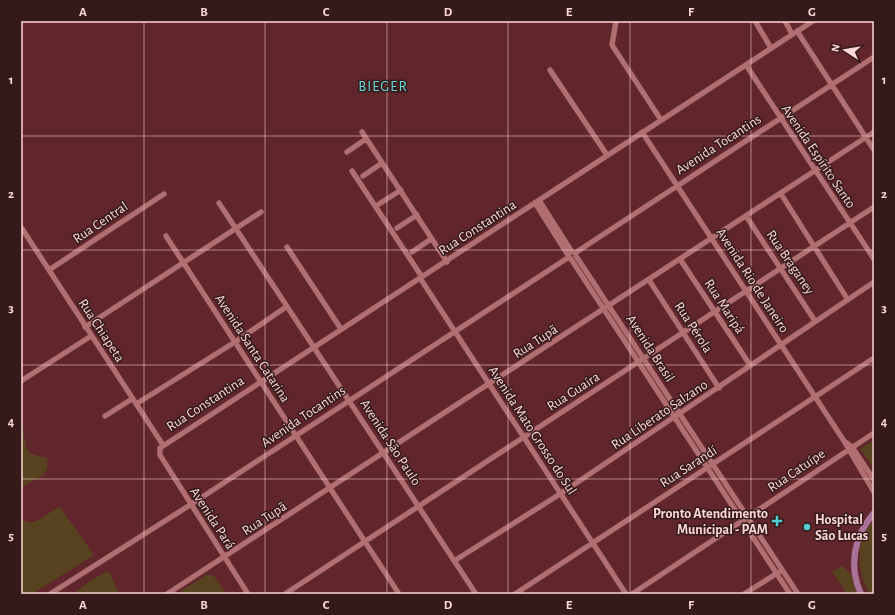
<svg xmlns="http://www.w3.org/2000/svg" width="895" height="615" viewBox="0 0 895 615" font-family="'Alegreya Sans',sans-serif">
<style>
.green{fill:#584321}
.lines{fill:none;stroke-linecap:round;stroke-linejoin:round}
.minor-casing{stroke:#77434a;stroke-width:6}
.major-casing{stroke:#77434a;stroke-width:7}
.minor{stroke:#b16f71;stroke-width:5}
.major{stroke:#a97299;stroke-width:6}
.grid{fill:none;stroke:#fdd7d8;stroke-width:1;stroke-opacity:0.55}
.poi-dot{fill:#52cdcf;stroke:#341a1b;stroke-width:1.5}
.labels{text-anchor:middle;stroke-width:3;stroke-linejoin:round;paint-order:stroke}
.street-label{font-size:14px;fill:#fdd7d8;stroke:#341a1b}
.poi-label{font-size:14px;font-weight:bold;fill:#fdd7d8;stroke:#341a1b;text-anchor:end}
.neighbourhood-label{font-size:15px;letter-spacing:1px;fill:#67d4d7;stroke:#341a1b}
.neatline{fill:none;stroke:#fdd7d8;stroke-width:1.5}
.grid-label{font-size:13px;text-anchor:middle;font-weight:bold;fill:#fdd7d8}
</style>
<rect width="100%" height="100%" fill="#60262b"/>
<path class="green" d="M21 413 26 448 31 454 47 458C51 480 33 477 21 489Z
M874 440V468L860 449Z
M60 507 94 555 32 594H21V518C35 531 48 510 60 507Z
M874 518V594H870C855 570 856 540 874 518Z
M842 566C850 572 859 583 856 594H847L832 572Z
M106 572 110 573 119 594H73L90 581Z
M208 574 215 577 226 594H176Z"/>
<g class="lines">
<defs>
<path id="minor" d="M616 21 612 45 661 120
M755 21 771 48
M785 21 792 34
M797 31 874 150
M746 65 874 259
M550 70 607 155
M362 132 447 262
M642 132 844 441 874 492
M347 152 366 139
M352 171 422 277
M363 176 382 163
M781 194 848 300
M539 200 572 252
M219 203C304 334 390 464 476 594
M535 203 568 255
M379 204 401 190
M746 216 815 321
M21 227 163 445
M397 228 417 215
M166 236 399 594
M287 247 341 329
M412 252 431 239
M575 253 874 57
M576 256 798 594
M571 259 790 594
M680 259 750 365
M49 270 164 194
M420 278 626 594
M649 280 719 388
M85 327 261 212
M21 381 91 336
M136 404 235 342 286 307
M105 416 132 399
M844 441 852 447 874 480
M454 561 560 494 874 282
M50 594 190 505 569 257
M167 594 874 132
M248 594 160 455V448L813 21
M285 594 874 207
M515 594 874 358
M632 594 874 433
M744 594 779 572"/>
<path id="major" d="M861 594C848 566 854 536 874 513"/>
</defs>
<use href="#minor" class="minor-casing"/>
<use href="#major" class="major-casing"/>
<use href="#minor" class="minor"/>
<use href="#major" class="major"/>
</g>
<path class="grid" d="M144 21V594M265 21V594M387 21V594M508 21V594M630 21V594M751 21V594M21 136H874M21 250H874M21 365H874M21 479H874"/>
<g class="poi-dot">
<path d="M775 515h4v4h4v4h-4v4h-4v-4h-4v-4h4z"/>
<circle cx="807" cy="527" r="4"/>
</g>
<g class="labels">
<g class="street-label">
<text transform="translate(718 144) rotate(-33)" y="5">Avenida Tocantins</text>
<text transform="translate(819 156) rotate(56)" y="5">Avenida Espírito Santo</text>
<text transform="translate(100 222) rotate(-34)" y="5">Rua Central</text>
<text transform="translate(477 227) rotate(-33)" y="5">Rua Constantina</text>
<text transform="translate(791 262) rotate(56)" y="5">Rua Braganey</text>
<text transform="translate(753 280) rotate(57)" y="5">Avenida Rio de Janeiro</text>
<text transform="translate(725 306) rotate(57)" y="5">Rua Maripá</text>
<text transform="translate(694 327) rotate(57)" y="5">Rua Pérola</text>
<text transform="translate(102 330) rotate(57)" y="5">Rua Chiapeta</text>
<text transform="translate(535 341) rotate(-33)" y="5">Rua Tupã</text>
<text transform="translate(253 348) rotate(57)" y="5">Avenida Santa Catarina</text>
<text transform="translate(651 348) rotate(57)" y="5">Avenida Brasil</text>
<text transform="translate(573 391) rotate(-33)" y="5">Rua Guaíra</text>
<text transform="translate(205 403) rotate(-33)" y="5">Rua Constantina</text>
<text transform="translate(659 414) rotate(-34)" y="5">Rua Liberato Salzano</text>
<text transform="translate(303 416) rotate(-34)" y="5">Avenida Tocantins</text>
<text transform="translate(533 430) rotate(57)" y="5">Avenida Mato Grosso do Sul</text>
<text transform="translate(391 442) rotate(57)" y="5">Avenida São Paulo</text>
<text transform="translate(688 466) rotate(-33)" y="5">Rua Sarandí</text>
<text transform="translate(796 470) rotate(-34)" y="5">Rua Catuípe</text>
<text transform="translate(213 518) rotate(57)" y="5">Avenida Pará</text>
<text transform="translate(264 518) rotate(-33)" y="5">Rua Tupã</text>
</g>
<g class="poi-label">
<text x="768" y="518">Pronto Atendimento<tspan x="768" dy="16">Municipal - PAM</tspan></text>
<text x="815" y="524" text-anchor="start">Hospital<tspan x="815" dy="16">São Lucas</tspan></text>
</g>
<g class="neighbourhood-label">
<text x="383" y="91">BIEGER</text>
</g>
</g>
<rect width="895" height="615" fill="none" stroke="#341a1b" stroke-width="44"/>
<g transform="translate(845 50) rotate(282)" stroke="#341a1b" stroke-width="3" paint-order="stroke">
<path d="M0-3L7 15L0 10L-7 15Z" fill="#fdd7d8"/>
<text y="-6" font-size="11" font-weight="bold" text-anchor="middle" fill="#fdd7d8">N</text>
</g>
<rect x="22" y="22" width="851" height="571" class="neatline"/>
<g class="grid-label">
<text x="83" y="16">A</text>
<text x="204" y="16">B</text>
<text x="326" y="16">C</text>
<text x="448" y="16">D</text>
<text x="569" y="16">E</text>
<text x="691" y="16">F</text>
<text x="812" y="16">G</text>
<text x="11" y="84">1</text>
<text x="884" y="84">1</text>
<text x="11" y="198">2</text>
<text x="884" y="198">2</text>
<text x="11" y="312">3</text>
<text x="884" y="312">3</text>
<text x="11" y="426">4</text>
<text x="884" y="426">4</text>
<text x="11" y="540">5</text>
<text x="884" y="540">5</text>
<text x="83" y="609">A</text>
<text x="204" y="609">B</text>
<text x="326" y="609">C</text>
<text x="448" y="609">D</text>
<text x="569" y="609">E</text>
<text x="691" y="609">F</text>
<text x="812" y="609">G</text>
</g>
</svg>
